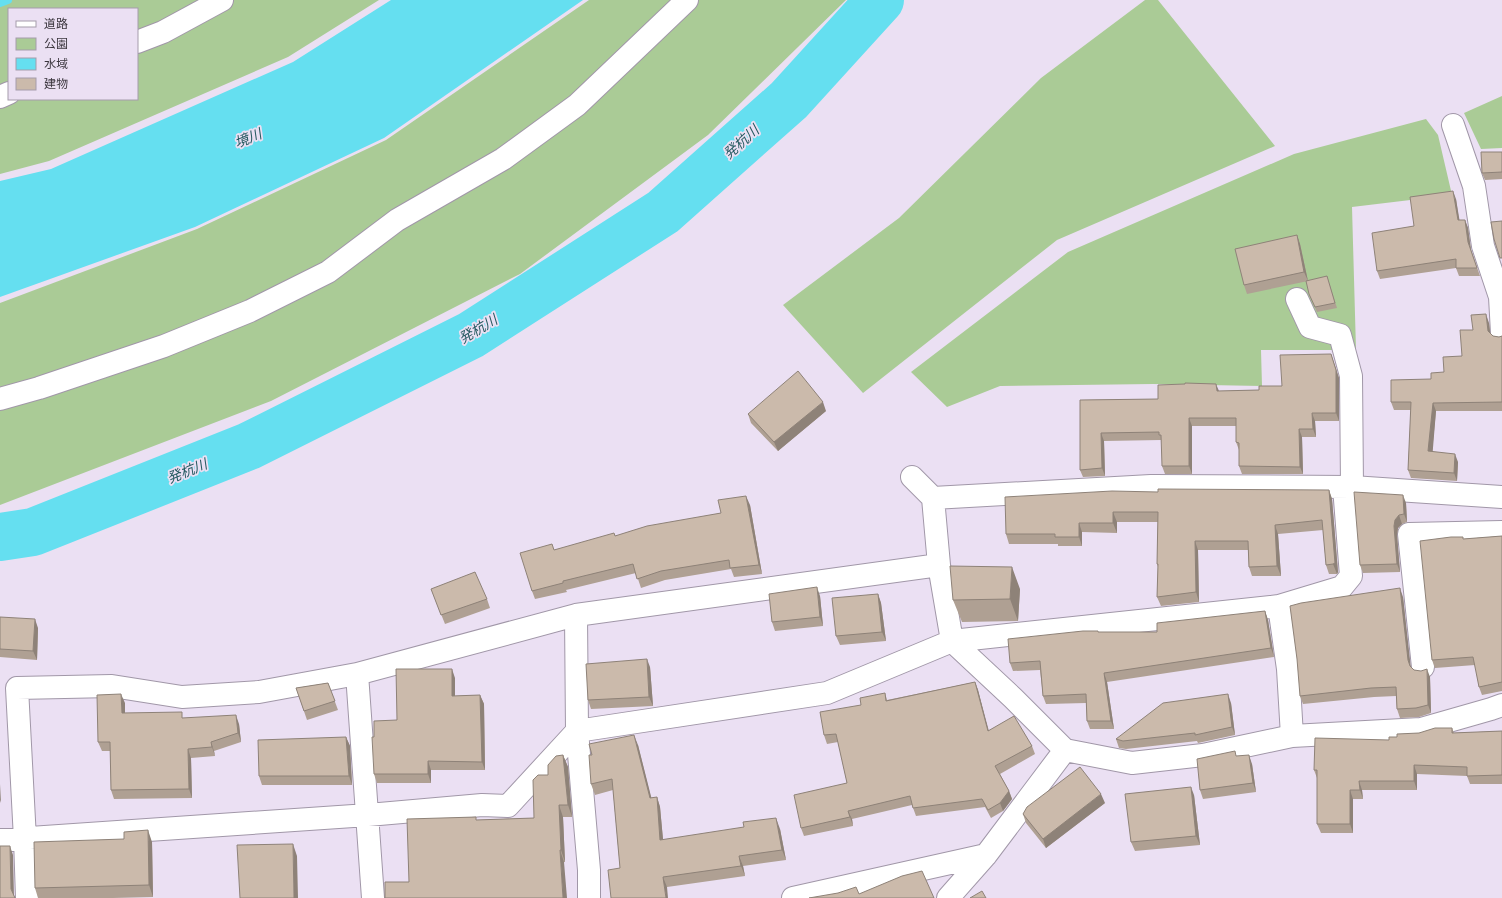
<svg xmlns="http://www.w3.org/2000/svg" width="1502" height="898" viewBox="0 0 1502 898" font-family="Poppins,'Noto Sans JP',sans-serif">
<style>
.green{fill:#aacb96;fill-rule:evenodd}
.water{fill:#65dff0}
.lines{fill:none;stroke-linecap:round;stroke-linejoin:round}
.stream{stroke:#65dff0;stroke-width:8}
.river{stroke:#65dff0;stroke-width:48}
.minor-casing{stroke:#a197a8;stroke-width:24}
.minor{stroke:#fff;stroke-width:22}
.wall{fill:#afa093}
.shaded-wall{fill:#8e8278}
.building{fill:#cbbaab;stroke:#8e8278}
.labels{text-anchor:middle;stroke-width:3.5;stroke-linejoin:round;paint-order:stroke}
.water-label{font-size:14px;font-style:italic;fill:#265a61;stroke:#ebe0f3}
</style>
<rect width="100%" height="100%" fill="#ebe0f3"/>
<path class="green" d="M2 0H379L288 57 49 161 0 174V1ZM9 9H137V99H9Z
M589 0H846L708 135 520 274 271 401 0 505V303L197 229 386 140Z
M1145 0H1158L1275 146 1057 240 863 393 783 305 899 218 1041 78Z
M1502 96V148L1481 149 1464 113Z
M1426 119 1438 135 1452 195 1352 207 1356 350H1261L1262 386 1153 384 1000 386 947 407 911 372 1068 252 1294 154Z"/>
<path class="water" d="M391 0H583L384 138 195 227 0 297V181L51 169 293 62Z"/>
<g class="lines">
<path class="stream" d="M0 3 8 0"/>
<path class="river" d="M0 537 33 532 249 446 471 335 663 212 789 100 880 0"/>
<defs>
<path id="minor" d="M137 42 163 32 222 0
M0 97 9 93
M1453 125 1474 186 1483 246 1500 297 1502 333
M1297 299 1310 327 1340 335 1351 376 1352 487
M0 399 39 388 164 346 250 311 328 272 397 220 503 159 577 105 687 0
M912 477 933 498
M1279 606 1288 669 1292 736
M952 641 1013 698 1065 750 1132 763 1203 755 1292 736 1421 729 1491 709 1502 705
M952 641 1279 606 1342 587 1351 576 1344 487
M1423 667 1409 534 1502 532
M0 840 368 815 482 805 508 806 577 731 827 693 952 641 939 565 933 498 1151 486 1352 487 1502 497
M27 898 25 839 17 688 112 686 182 697 259 692 357 674
M373 898 357 674 576 615
M589 898V870L577 731 576 615 939 565
M793 898 986 855
M948 898 986 855 1065 750"/>
</defs>
<use href="#minor" class="minor-casing"/>
<use href="#minor" class="minor"/>
</g>
<path class="wall" d="M1502 152V179L1485 180 1482 173Z
M1456 199 1459 220H1465L1468 228 1471 250 1480 276H1459L1456 268 1380 279 1377 271 1414 226Z
M1297 235 1300 244 1308 281 1247 294 1244 285Z
M1327 276 1337 308 1317 312 1309 294Z
M1489 323 1490 333 1493 336 1499 337 1502 336V411H1436L1432 452 1458 462 1457 481 1411 478 1408 470 1411 410H1394L1391 402 1444 372 1462 356 1473 330Z
M1331 354 1339 378V421H1315L1316 437H1302L1303 474H1242L1239 466V450L1236 442V426H1192V474H1165L1162 466V443L1161 440 1104 441 1105 476 1083 477 1080 470V400L1158 399 1219 391 1259 390 1282 386Z
M826 411 778 451 751 423 748 414Z
M1329 490 1332 499 1338 572 1337 574H1329L1326 565 1323 530 1278 534 1281 576H1252L1249 567 1248 550H1198L1199 602 1161 606 1157 597 1158 567 1157 564 1158 522H1117V533L1082 532V546H1058V544H1009L1006 534 1158 492Z
M1406 503 1407 522 1402 524 1398 528 1397 535 1400 572 1363 573 1360 565Z
M750 505 762 574 734 577 731 569 665 580 641 588 636 573 566 590 567 592 535 599 532 591 554 550 615 536 721 513Z
M1502 536V691L1482 695 1479 687 1475 665 1435 668 1432 660 1463 539Z
M431 589 487 599 490 608 445 624Z
M1020 589 1018 621 962 622 953 600Z
M878 594 881 603 886 641 840 645 836 636Z
M820 596 823 626 775 631 772 622Z
M1403 597 1410 666 1414 670 1430 677 1431 713 1419 717 1400 718 1397 709 1396 696 1374 697 1303 704 1300 696Z
M1265 611 1268 620 1274 657 1107 682 1114 729H1090L1087 721 1086 703 1046 704 1043 696 1040 670 1013 671 1010 663 1099 632H1157Z
M0 617 38 628 37 660 0 657Z
M650 667 653 706 591 709 588 700Z
M455 678V696L480 695 484 704 485 770H431V783H377L374 774 397 720Z
M975 682 978 690 988 730 1032 746 1035 754 1000 774 1009 791 1012 799 1003 811 991 818 985 807 916 816 912 805 852 819 853 826 804 836 801 828 847 783 838 742 827 744 824 735 861 705 885 693 887 700Z
M328 683 338 710 307 720 296 688Z
M125 703V713L239 724 241 742 214 751 215 756 191 758 192 798 114 799 111 790 110 751H102L98 742Z
M1231 703 1235 735 1198 743 1197 741 1126 749 1119 748 1116 739Z
M1452 728 1454 733 1502 731V784H1470L1467 776 1417 774V790H1362L1363 799H1353V833H1321L1317 824V778L1314 770 1397 737 1419 733Z
M346 737 350 746 352 785H262L259 776Z
M638 745 651 798 657 797 660 807 663 840 780 829 786 860 743 866 745 876 667 887 620 868 613 790 595 795 591 784 592 755Z
M563 755 568 767 572 817H563L565 862 409 882 477 820 534 818 548 775Z
M1237 756 1252 764 1256 792 1203 799 1200 790Z
M1194 795 1200 845 1135 851 1131 842Z
M1105 803 1046 848 1026 823 1023 814Z
M124 839 152 842 153 897 113 898H38L35 888Z"/>
<path class="shaded-wall" d="M1453 191 1456 199 1461 229 1458 220Z
M1465 220 1468 228 1471 250 1480 276 1468 242Z
M1297 235 1300 244 1308 281 1304 272Z
M1486 314 1489 323 1491 339 1488 331Z
M1331 354 1339 378V421L1336 413Z
M1216 384 1219 391H1217Z
M823 402 826 411 778 451 774 442Z
M1433 403 1436 411 1432 460 1428 451Z
M1312 413 1315 421 1316 437 1313 429Z
M1189 418 1192 426V474L1189 466Z
M1299 429 1302 437 1303 474 1300 467Z
M1101 433 1104 441 1105 476 1102 468Z
M1455 454 1458 462 1457 481 1454 473Z
M1329 490 1332 499 1338 572 1337 574 1333 564Z
M1403 495 1406 503 1407 522 1404 514Z
M746 496 750 505 762 574 759 565Z
M1113 512 1117 522V533L1113 523Z
M1399 515 1402 524 1398 528 1397 535 1400 572 1397 564 1394 526 1395 520Z
M1079 523 1082 532V546L1079 537Z
M1275 525 1278 534 1281 576 1277 566Z
M1195 541 1198 550 1199 602 1196 592Z
M1012 567 1020 589 1018 621 1010 599Z
M817 587 820 596 823 626 820 617Z
M1400 588 1403 597 1411 669 1408 660Z
M878 594 881 603 886 641 882 632Z
M1265 611 1268 620 1274 657 1271 648Z
M35 619 38 628 37 660 33 651Z
M647 659 650 667 653 706 649 697Z
M452 669 455 678V705L452 696Z
M1427 669 1430 677 1431 713 1428 705Z
M1104 673 1107 682 1114 729 1111 721Z
M975 682 978 690 991 739 988 731Z
M121 694 125 703V722L122 713Z
M1228 694 1231 703 1235 735 1232 727Z
M480 695 484 704 485 770 482 762Z
M236 715 239 724 241 742 238 733Z
M634 735 638 745 654 808 650 798Z
M346 737 350 746 352 785 349 776Z
M211 742 214 751 215 756 212 747Z
M188 749 191 758 192 798 189 789Z
M563 755 568 767 572 817 568 805Z
M1249 755 1252 764 1256 792 1253 783Z
M428 761 431 770V783L428 774Z
M1414 765 1417 774V790L1414 781Z
M1359 781 1362 790 1363 799 1360 790Z
M0 784 1 803 0 800Z
M1191 787 1194 795 1200 845 1196 836Z
M1350 790 1353 799V833L1350 824Z
M1009 791 1012 799 1003 811 1000 803Z
M1101 794 1105 803 1046 848 1043 839Z
M657 797 660 807 664 850 660 840Z
M559 805 563 817 565 862 561 850Z
M848 811 852 819 853 826Z
M776 818 780 829 786 860 782 850Z
M148 830 152 842 153 897 149 885Z
M293 844 297 856 298 898H294Z
M10 846 13 855 14 898 11 889Z
M560 850 564 862 567 898H563Z
M739 856 743 866 745 876 741 866Z
M663 877 667 887 668 898H666Z"/>
<path class="building" d="M1481 152H1502V172L1482 173Z
M1453 191 1458 220H1465L1468 242 1477 268H1456V259L1377 271 1372 233 1414 226 1410 197Z
M1502 221V258H1500L1494 239 1491 222Z
M1297 235 1304 272 1244 285 1235 249Z
M1327 276 1335 303 1315 307 1309 294 1306 281Z
M1486 314 1488 331 1493 336 1499 337 1502 336V402L1433 403 1428 451 1455 454 1454 473 1408 470 1411 402H1391V380L1431 379V373L1444 372 1443 357 1462 356 1460 330H1473L1471 315Z
M1331 354 1336 370V413H1312L1313 429H1299L1300 467 1239 466V443L1236 442V418H1189V466H1162L1161 435H1159V432L1101 433 1102 468 1080 470V400L1158 399V385L1185 384V383L1216 384 1217 391 1259 390V386H1282L1280 355Z
M798 371 823 402 774 442 748 414Z
M1158 489 1329 490 1335 563 1333 564 1326 565 1322 520 1275 525 1277 566 1249 567 1248 541H1195L1196 592 1157 597 1158 564H1157L1158 512H1113V523H1079V537H1055V534H1006L1005 497 1112 491 1158 492Z
M1354 492 1403 495 1404 514 1399 515 1395 520 1394 526 1397 564 1360 565Z
M746 496 759 565 730 568 729 560 661 571 637 579 633 564 563 581V583L532 591 520 553 552 544 554 550 614 533 615 536 647 526 721 513 718 500Z
M1502 536V682L1479 687 1473 657 1432 660 1420 541 1451 537H1463V539Z
M950 566 1012 567 1010 599 953 600Z
M475 572 487 599 441 615 431 589Z
M817 587 820 617 772 622 769 594Z
M1400 588 1408 660 1410 666 1414 670 1421 671 1427 669 1428 705 1416 708 1397 709 1396 687 1371 688 1300 696 1297 659 1290 606 1301 603Z
M878 594 882 632 836 636 832 598Z
M1265 611 1271 648 1104 673 1111 721H1087L1086 694 1043 696 1040 661 1010 663 1008 639 1083 631H1098V632H1157V623Z
M0 617 35 619 33 651 0 649Z
M647 659 649 697 588 700 586 664Z
M396 669H452V696L480 695 482 762 428 761V774H374L372 737H374V721L397 720Z
M975 682 988 731 1014 716 1032 746 995 766 1009 791 1000 803 988 810 982 799 913 808 910 796 848 811 850 817 801 828 794 795 847 783 836 734 824 735 820 712 861 705 860 698 885 693 886 701Z
M328 683 335 701 304 711 296 688Z
M121 694 122 713 182 712V718L236 715 238 733 211 742 212 747 188 749 189 789 111 790 110 742H98L97 695Z
M1228 694 1232 727 1195 735V733L1123 741 1116 739 1163 703Z
M1435 728H1452V733L1502 731V775L1467 776V767L1414 765V781H1359L1360 790H1350V824H1317V770H1314L1315 738 1389 740V737H1397V734L1419 733Z
M634 735 650 798 657 797 660 840 744 827 743 822 776 818 782 850 739 856 741 866 663 877 666 898H611L608 870 620 868 612 779 591 784 589 755H592L589 744Z
M346 737 349 776H259L258 740Z
M1235 751 1236 756 1249 755 1253 783 1200 790 1197 759Z
M563 755 568 805H559L561 850H560L563 898H385V882H409L407 819 476 817V820L534 818 533 780 538 775H548V765L556 756Z
M1080 767 1101 794 1043 839 1023 814 1027 807Z
M1191 787 1196 836 1131 842 1125 794Z
M148 830 149 885 35 888 34 842 124 839V832Z
M293 844 294 898H240L237 845Z
M0 846H10L11 889 15 898H0Z
M922 871 934 898H809L838 893 856 887 859 894 902 876Z
M982 891 986 898H970Z"/>
<g class="labels">
<g class="water-label">
<text transform="translate(248 138) rotate(-22)" y="5">境川</text>
<text transform="translate(741 142) rotate(-42)" y="5">発杭川</text>
<text transform="translate(478 329) rotate(-31)" y="5">発杭川</text>
<text transform="translate(187 471) rotate(-22)" y="5">発杭川</text>
</g>
</g>
<rect x="8" y="8" width="130" height="92" fill="#ebe0f3" stroke="#a59cab"/>
<rect x="16" y="21" width="20" height="6" fill="#ffffff" stroke="#a59cab"/>
<text x="44" y="28" font-size="12" fill="#3b363e">道路</text>
<rect x="16" y="38" width="20" height="12" fill="#aacb96" stroke="#a59cab"/>
<text x="44" y="48" font-size="12" fill="#3b363e">公園</text>
<rect x="16" y="58" width="20" height="12" fill="#65dff0" stroke="#a59cab"/>
<text x="44" y="68" font-size="12" fill="#3b363e">水域</text>
<rect x="16" y="78" width="20" height="12" fill="#cbbaab" stroke="#a59cab"/>
<text x="44" y="88" font-size="12" fill="#3b363e">建物</text>
</svg>
